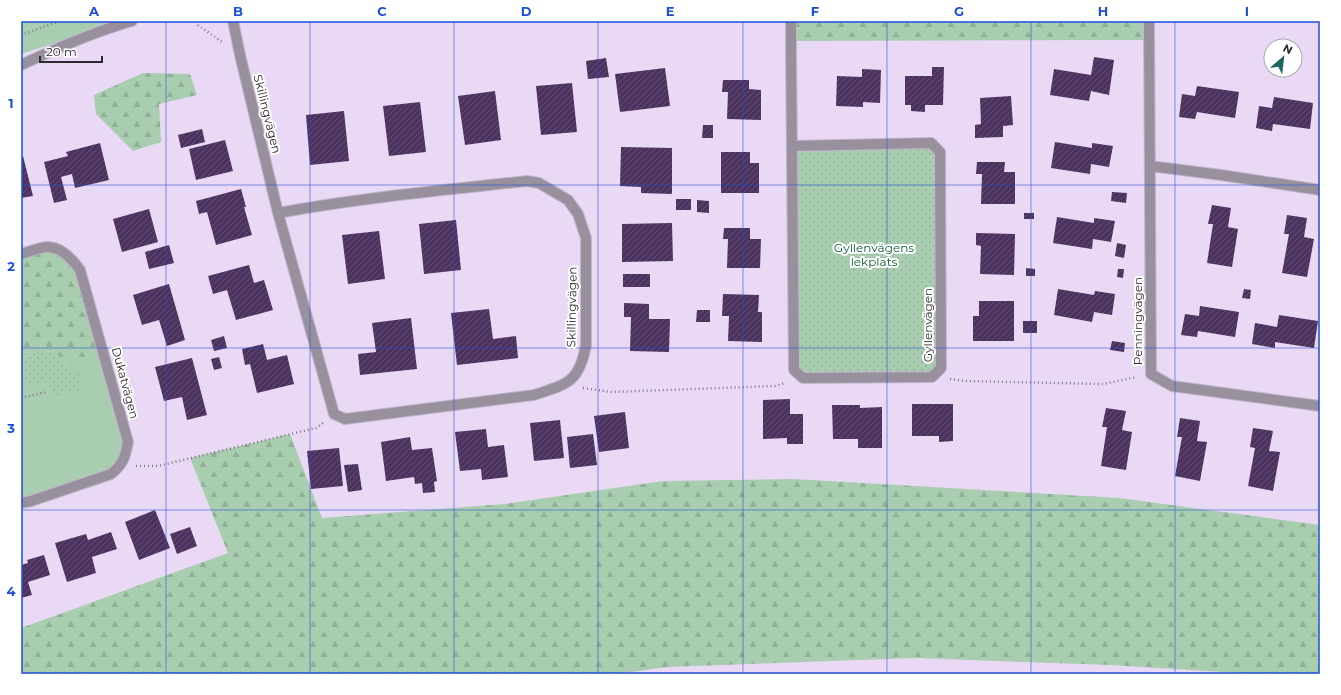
<svg xmlns="http://www.w3.org/2000/svg" width="1341" height="695" viewBox="0 0 1341 695" font-family="Montserrat,sans-serif">
<style>
.green{fill:#a8cdaf}
.forest{fill:url(#forest-firs)}
.park{fill:url(#park-dots)}
.building{fill:url(#building-hatch)}
.lines{fill:none;stroke-linecap:round;stroke-linejoin:round}
.minor-casing{stroke:#c3b5ce;stroke-width:12}
.tertiary-casing{stroke:#c3b5ce;stroke-width:12}
.path{stroke:#83788a;stroke-width:2.5;stroke-dasharray:1 3;stroke-linecap:butt}
.minor{stroke:#98919d;stroke-width:10}
.tertiary{stroke:#98919d;stroke-width:10}
.grid{fill:none;stroke:#1d4ed8;stroke-width:1;stroke-opacity:0.55}
.labels{text-anchor:middle;stroke-width:4;stroke-linejoin:round;paint-order:stroke}
.street-label{font-size:12px;fill:#2d2731;stroke:#fff}
.park-label{font-size:12px;fill:#095d2c;stroke:#fff}
.neatline{fill:none;stroke:#1d4ed8;stroke-width:1.5}
.grid-label{font-size:13px;text-anchor:middle;font-weight:bold;fill:#1d4ed8}
</style>
<defs>
<pattern id="forest-firs" width="22" height="20" patternUnits="userSpaceOnUse"><rect width="22" height="20" fill="#a8cdaf"/><path d="M5 1l3.5 6h-7zM16 11l3.5 6h-7z" fill="#91b097"/></pattern>
<pattern id="park-dots" width="8" height="8" patternUnits="userSpaceOnUse"><rect width="8" height="8" fill="#a8cdaf"/><path d="M2 2h.1M6 6h.1" fill="none" stroke="#91b097" stroke-width="1.8" stroke-linecap="round"/></pattern>
<pattern id="building-hatch" width="6" height="6" patternUnits="userSpaceOnUse"><rect width="6" height="6" fill="#4c325e"/><path d="M-1 1l2-2M0 6l6-6M5 7l2-2" fill="none" stroke="#634e72"/></pattern>
</defs>
<rect width="100%" height="100%" fill="#e9d9f5"/>
<path class="green" d="M21 21H123L21 54Z
M56 351H104L126 439 122 465 21 504V355Z"/>
<path class="forest" d="M793 21H1150V40L792 41Z
M143 73 190 74 197 95 159 104 161 142 133 151 96 114 94 95Z
M43 245 73 260 104 351 64 365 55 351 21 355V251Z
M290 434 322 518 504 504 663 481 794 479 1119 498 1320 525V674H1256L1110 665 914 658 667 667 617 674H21V628L228 553 190 458C223 449 257 443 290 434Z"/>
<path class="park" d="M932 143 940 152 942 364 933 377 804 378 796 369 795 145Z
M56 351 68 373 78 370 83 380 80 390 55 397 48 381 28 384 21 382V355Z"/>
<path class="building" d="M1094 57 1114 60 1109 95 1091 91 1089 101 1050 95 1054 69 1091 75Z
M606 58 609 77 588 79 586 61Z
M932 67H944L943 105H925V112L911 111V105H905V76H932Z
M665 68 670 106 620 112 615 74Z
M862 69 881 70 880 103 863 102V107L836 106 837 76 862 77Z
M723 80H749V89L761 90V120L727 119 728 92H722Z
M572 83 577 132 541 135 536 86Z
M1197 86 1239 92 1235 118 1197 112 1195 119 1179 117 1182 94 1195 96Z
M495 91 501 140 465 145 458 96Z
M1011 96 1013 125 1003 126V137L975 138V125L981 124 980 98Z
M1274 97 1313 103 1310 129 1273 124 1272 131 1256 128 1259 106 1272 108Z
M420 102 426 152 389 156 383 106Z
M344 111 349 161 310 165 306 115Z
M703 125H713V138H702Z
M202 129 205 142 181 148 178 135Z
M225 140 233 171 196 180 189 149Z
M1055 142 1092 148V143L1113 146 1109 167 1091 164 1090 174 1051 168Z
M100 143 109 180 75 188 72 174 61 177 67 200 54 203 44 162 68 156 66 152Z
M621 147 672 148V194L641 193V187L620 186Z
M721 152H750V163H759V193H721Z
M23 156 33 196 21 198V157Z
M977 162H1005L1004 172H1015V204H981L982 174H976Z
M241 189 246 207H244L252 235 216 245 207 212 199 214 196 201Z
M1112 192 1127 193 1126 203 1111 201Z
M676 199H691V210H676Z
M697 200 709 201V213L697 212Z
M1212 205 1231 208 1228 227 1238 229 1232 267 1207 263 1213 224H1208Z
M149 209 158 242 122 252 113 219Z
M1024 213H1034V219H1024Z
M1287 215 1307 218 1304 237 1314 239 1307 277 1282 273 1289 234H1284Z
M1057 217 1094 223V218L1115 221 1111 242 1093 239 1092 249 1053 243Z
M456 220 461 270 424 274 419 224Z
M672 223 673 261 622 262V224Z
M724 228H750V239H761L760 268H727L728 239H723Z
M379 231 385 279 348 284 342 235Z
M976 233 1015 234 1014 275 980 274 981 246 976 245Z
M1117 243 1126 245 1124 258 1115 256Z
M169 245 174 263 149 269 145 252Z
M249 265 254 283 264 280 273 310 236 320 227 290 213 294 208 276Z
M1026 268 1035 269V276H1026Z
M1118 269H1124L1123 278 1117 277Z
M623 274H650V287H623Z
M169 284 185 340 167 346 159 320 142 325 133 295Z
M1058 289 1094 295 1095 291 1115 294 1112 315 1094 312 1092 322 1054 315Z
M1244 289 1251 290 1250 299 1242 298Z
M723 294 759 295 758 312H762V342L728 341 729 316H722Z
M979 301H1014V341H973V316H979Z
M624 303 649 304V319H670L669 352 630 351 631 317H624Z
M1200 306 1239 312 1235 337 1198 331 1197 337 1181 335 1185 314 1199 316Z
M489 309 493 339 516 336 518 358 457 365 451 313Z
M697 310H710V322H696Z
M1279 315 1318 321 1314 348 1275 342V348L1252 344 1255 323 1277 327Z
M411 318 417 369 360 375 358 354 376 352 372 323Z
M1023 321H1037V333H1023Z
M224 336 227 348 214 351 211 340Z
M1112 341 1125 343 1124 352 1110 350Z
M263 344 267 360 287 355 294 384 257 393 250 364 245 365 242 349Z
M219 357 222 368 214 370 211 359Z
M192 358 207 415 187 420 182 397 164 401 155 367Z
M790 399V414H803V444H787V438L763 439V400Z
M912 404H953V441L939 442V436H912Z
M832 405H860V408L882 407V448H858V439H833Z
M1106 408 1126 411 1122 430 1132 432 1126 470 1101 466 1107 427H1102Z
M625 412 629 448 599 452 594 416Z
M1180 418 1200 421 1197 441 1207 442 1200 481 1175 476 1182 437H1177Z
M560 420 564 458 534 461 530 423Z
M1253 428 1273 431 1269 451 1280 452 1273 491 1248 486 1255 448 1250 447Z
M486 429 488 447 504 445 508 477 482 480 481 469 460 471 455 432Z
M593 434 597 465 570 468 567 437Z
M410 437 412 450 432 448 437 481 434 482 435 492 423 493 422 483 415 484 414 477 386 481 381 442Z
M339 448 343 486 311 489 307 451Z
M358 464 362 490 348 492 344 465Z
M155 510 170 548 139 560 125 522Z
M190 527 197 546 177 554 170 534Z
M111 532 117 549 92 557 96 573 67 582 55 543 86 534 88 540Z
M44 555 50 575 28 582 32 595 21 598V565L28 563 27 560Z"/>
<g class="lines">
<defs>
<path id="minor" d="M233 21 240 55 278 213 334 414 345 419 534 395C567 384 579 383 586 345V238L578 214 568 200 539 183 527 181C444 190 360 198 278 213
M791 21V53L794 370 803 378 932 377 941 368 940 152 931 143 792 146
M1149 21 1151 374 1172 386 1320 406
M1150 166 1221 175 1320 190
M21 254C28 252 43 246 49 247 63 248 73 260 80 270L128 442C125 458 123 464 111 474L31 501 21 503"/>
<path id="tertiary" d="M21 65C57 48 93 32 132 21"/>
</defs>
<use href="#minor" class="minor-casing"/>
<use href="#tertiary" class="tertiary-casing"/>
<path class="path" d="M197 21 198 25 222 42
M21 35 60 21
M950 379 965 381 1103 384 1137 377
M583 388 611 392 775 386 785 383
M21 398 47 392
M136 466H158L316 428 323 423"/>
<use href="#minor" class="minor"/>
<use href="#tertiary" class="tertiary"/>
</g>
<path class="grid" d="M166 21V674M310 21V674M454 21V674M598 21V674M743 21V674M887 21V674M1031 21V674M1175 21V674M21 185H1320M21 348H1320M21 510H1320"/>
<g class="labels">
<g class="street-label">
<text transform="translate(267 114) rotate(76)" y="4">Skillingvägen</text>
<text transform="translate(572 307) rotate(-89)" y="4">Skillingvägen</text>
<text transform="translate(1138 321) rotate(-90)" y="4">Penningvägen</text>
<text transform="translate(928 325) rotate(-90)" y="4">Gyllenvägen</text>
<text transform="translate(125 383) rotate(75)" y="4">Dukatvägen</text>
</g>
<g class="park-label">
<text x="874" y="252">Gyllenvägens<tspan x="874" dy="14">lekplats</tspan></text>
</g>
</g>
<rect width="1341" height="695" fill="none" stroke="#ffffff" stroke-width="44"/>
<g transform="translate(1283 58) rotate(28)"><circle r="19" fill="#ffffff" stroke="#aba9ad"/>
<path d="M0-3L7 15L0 10L-7 15Z" fill="#1c6761"/>
<text y="-6" font-size="11" font-weight="bold" text-anchor="middle" fill="#2d2731">N</text>
</g>
<path d="M40 56v6h62v-6" fill="none" stroke="#2d2731" stroke-width="2"/>
<text x="46" y="56" font-size="12" fill="#2d2731" stroke="#ffffff" stroke-width="3" paint-order="stroke">20 m</text>
<rect x="22" y="22" width="1297" height="651" class="neatline"/>
<g class="grid-label">
<text x="94" y="16">A</text>
<text x="238" y="16">B</text>
<text x="382" y="16">C</text>
<text x="526" y="16">D</text>
<text x="670" y="16">E</text>
<text x="815" y="16">F</text>
<text x="959" y="16">G</text>
<text x="1103" y="16">H</text>
<text x="1247" y="16">I</text>
<text x="11" y="108">1</text>
<text x="11" y="271">2</text>
<text x="11" y="433">3</text>
<text x="11" y="596">4</text>
</g>
</svg>
